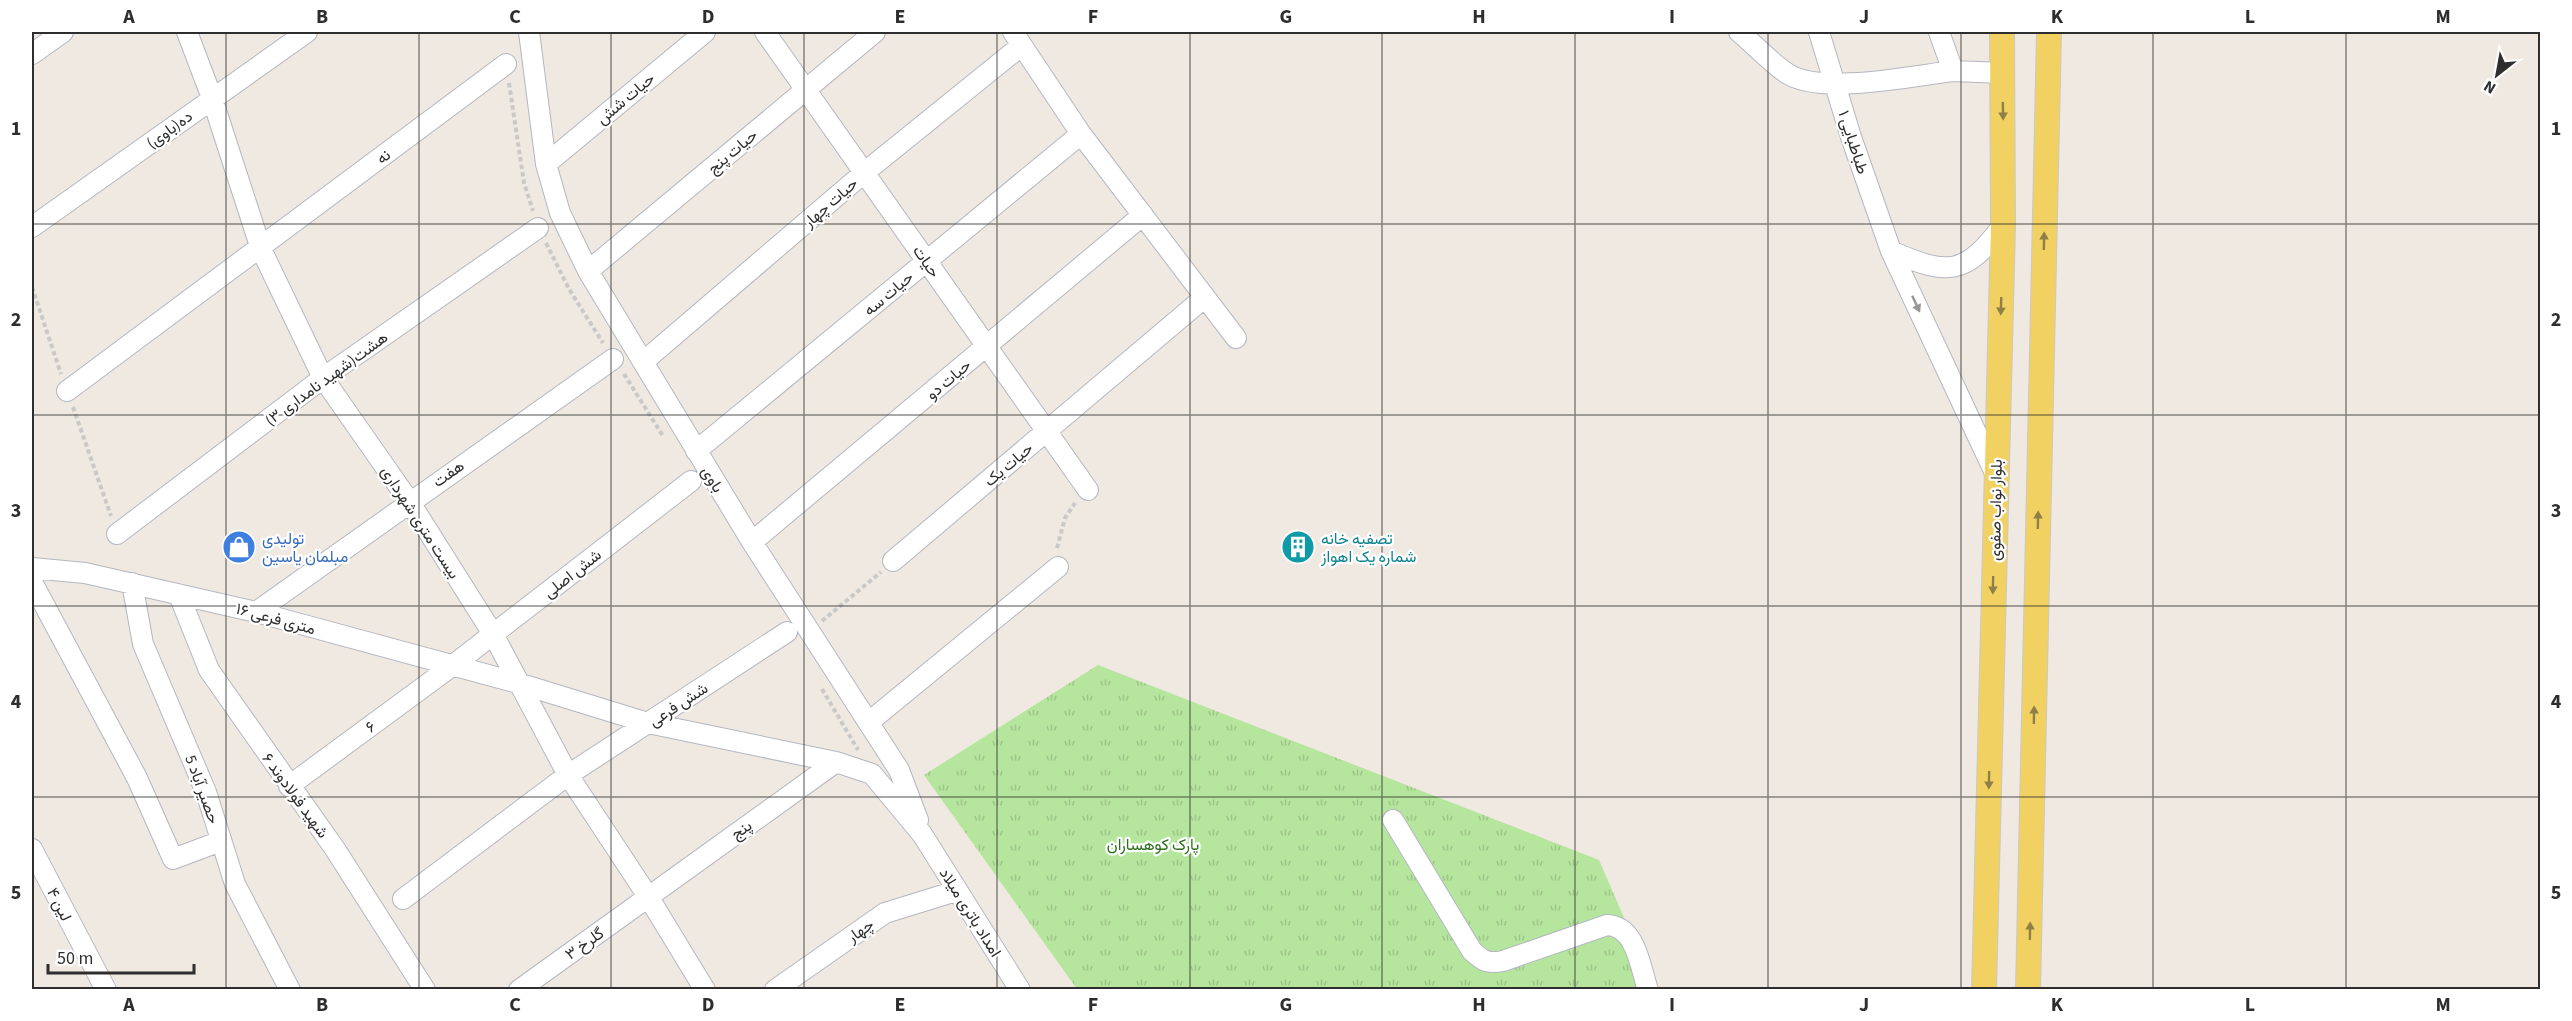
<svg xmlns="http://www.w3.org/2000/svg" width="2572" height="1021" viewBox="0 0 2572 1021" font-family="'Source Sans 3',Vazirmatn,sans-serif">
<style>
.park{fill:url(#park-tufts)}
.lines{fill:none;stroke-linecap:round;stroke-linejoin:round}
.minor-casing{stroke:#b4b7c1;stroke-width:22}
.major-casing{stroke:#c9c9c9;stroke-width:26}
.path{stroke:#c9c9c9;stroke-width:4;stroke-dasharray:4.5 3;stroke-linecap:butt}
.minor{stroke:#fff;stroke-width:20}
.major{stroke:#f2d163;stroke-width:24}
.oneway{fill:#908048}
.oneway2{fill:#969696}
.grid{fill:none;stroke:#2e2e2e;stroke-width:1.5;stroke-opacity:0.55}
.labels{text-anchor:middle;stroke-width:4.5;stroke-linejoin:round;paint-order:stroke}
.street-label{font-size:16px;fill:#2e2e2e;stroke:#fff}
.shop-label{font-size:16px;fill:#366cbe;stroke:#fff;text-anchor:start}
.culture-label{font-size:16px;fill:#0d838f;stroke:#fff;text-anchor:start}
.park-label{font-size:16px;fill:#2c6e1b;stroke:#fff}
.neatline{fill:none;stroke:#2e2e2e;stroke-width:2}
.grid-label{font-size:20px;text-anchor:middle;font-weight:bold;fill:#2e2e2e}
</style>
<defs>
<pattern id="park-tufts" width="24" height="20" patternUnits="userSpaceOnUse" patternTransform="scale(1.5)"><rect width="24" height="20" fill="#b6e59e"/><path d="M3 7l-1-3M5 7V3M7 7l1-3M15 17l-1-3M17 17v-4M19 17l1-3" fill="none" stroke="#9dc588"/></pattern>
</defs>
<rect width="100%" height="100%" fill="#efe9e1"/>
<path class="park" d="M1098 665 1599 860 1655 989H1077L924 775Z"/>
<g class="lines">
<defs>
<path id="minor" d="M187 32 212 98 261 249 323 378 409 501 493 634 568 775 649 898 705 990
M529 32 546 164 560 213 588 271 752 542 899 770 918 820
M765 32 1088 490
M1013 32 1081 134 1236 338
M1739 32C1755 45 1771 63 1788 74 1822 95 1912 76 1953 71
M1819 32 1851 137 1891 251 1995 473
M1939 32 1953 71 2003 73
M32 54 63 32
M546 164 705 32
M32 227 307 32
M1891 251C1948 276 1965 276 2003 225
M588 271 875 32
M643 362 865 172 1021 46
M67 391 506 64
M696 451 1081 134
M117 534 323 378 538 228
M752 542 1143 215
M893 561 1205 297
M32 568 85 573 256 612 518 683 648 723 836 762 872 774 922 834 1020 990
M32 582 137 778 173 859 221 841
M132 583 143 644 206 792 235 884 290 990
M179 595 209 670 335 849 425 990
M256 612 613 359
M869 722 1058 567
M289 786 452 666 691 481
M1393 820 1472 951C1483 961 1487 964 1503 961L1607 925C1636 926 1640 966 1648 990
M32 849 106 990
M403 899 568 775 787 632
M519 990 836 762
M775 990 885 913 956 891"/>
<path id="major" d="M1984 990 2003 225 2002 32
M2028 990 2049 32"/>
</defs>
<use href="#minor" class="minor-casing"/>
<use href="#major" class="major-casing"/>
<path class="path" d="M509 83 524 183 533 211
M546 243 569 289 603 343
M32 287 61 374
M624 374 663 436
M73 407 111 516
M1057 548 1065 518 1075 503
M822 621 881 572
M822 689 858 750"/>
<use href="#minor" class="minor"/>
<use href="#major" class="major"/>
</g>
<defs><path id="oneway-solid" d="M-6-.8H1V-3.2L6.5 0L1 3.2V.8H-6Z" transform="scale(1.5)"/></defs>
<g class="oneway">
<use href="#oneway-solid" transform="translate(2003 111) rotate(89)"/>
<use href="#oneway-solid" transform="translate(2044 241) rotate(-89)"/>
<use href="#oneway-solid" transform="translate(2001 306) rotate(92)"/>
<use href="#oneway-solid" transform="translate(2038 520) rotate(-89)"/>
<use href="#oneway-solid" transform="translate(1993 585) rotate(91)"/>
<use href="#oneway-solid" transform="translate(2034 715) rotate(-89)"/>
<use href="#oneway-solid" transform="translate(1989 780) rotate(91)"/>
<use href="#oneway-solid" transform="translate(2030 931) rotate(-89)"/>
</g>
<use class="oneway2" href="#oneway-solid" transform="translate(1916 304) rotate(65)"/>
<path class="grid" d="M226 32V990M419 32V990M611 32V990M804 32V990M997 32V990M1190 32V990M1382 32V990M1575 32V990M1768 32V990M1961 32V990M2153 32V990M2346 32V990M32 224H2540M32 415H2540M32 606H2540M32 797H2540"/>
<defs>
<symbol id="shop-disc" viewBox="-11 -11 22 22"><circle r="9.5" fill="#3f7fe0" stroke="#fff"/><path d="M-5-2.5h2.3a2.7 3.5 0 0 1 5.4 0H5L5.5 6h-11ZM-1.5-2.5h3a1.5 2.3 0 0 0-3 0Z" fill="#fff"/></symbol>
<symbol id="building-disc" viewBox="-11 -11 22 22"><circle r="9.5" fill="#0f9aa8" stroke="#fff"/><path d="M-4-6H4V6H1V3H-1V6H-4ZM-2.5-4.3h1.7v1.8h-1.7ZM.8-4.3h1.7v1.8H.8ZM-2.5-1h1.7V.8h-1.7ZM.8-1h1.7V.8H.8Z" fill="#fff"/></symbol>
</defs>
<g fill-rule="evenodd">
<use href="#shop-disc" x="220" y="528" width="38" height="38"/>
<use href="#building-disc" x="1279" y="528" width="38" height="38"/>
</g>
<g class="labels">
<g class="street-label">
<text transform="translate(625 98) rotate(-40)" y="6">حیات شش</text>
<text transform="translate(169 129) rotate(-36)" y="6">ده(باوی)</text>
<text transform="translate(1854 142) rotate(72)" y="6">طباطبایی ۱</text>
<text transform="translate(732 151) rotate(-40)" y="6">حیات پنج</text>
<text transform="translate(383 156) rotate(-37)" y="6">نه</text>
<text transform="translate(830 202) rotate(-41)" y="6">حیات چهار</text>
<text transform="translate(927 261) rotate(55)" y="6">حیات</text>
<text transform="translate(888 293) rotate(-40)" y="6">حیات سه</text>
<text transform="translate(326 378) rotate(-36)" y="6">هشت(شهید نامداری ۳)</text>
<text transform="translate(948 379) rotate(-40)" y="6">حیات دو</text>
<text transform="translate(1008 464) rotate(-40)" y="6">حیات یک</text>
<text transform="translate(448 473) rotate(-35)" y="6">هفت</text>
<text transform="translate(713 479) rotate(58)" y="6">باوی</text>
<text transform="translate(1995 510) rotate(-89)" y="6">بلوار نواب صفوی</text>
<text transform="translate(421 522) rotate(57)" y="6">بیست متری شهرداری</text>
<text transform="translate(572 573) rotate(-38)" y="6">شش اصلی</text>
<text transform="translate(276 618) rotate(15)" y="6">۱۶ متری فرعی</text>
<text transform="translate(678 704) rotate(-33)" y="6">شش فرعی</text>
<text transform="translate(370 726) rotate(-36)" y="6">۶</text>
<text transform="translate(203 789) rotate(70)" y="6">حصیر آباد 5</text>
<text transform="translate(296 795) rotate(54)" y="6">شهید فولادوند ۶</text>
<text transform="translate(741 829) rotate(-35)" y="6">پنج</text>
<text transform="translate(60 904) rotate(63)" y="6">لین ۴</text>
<text transform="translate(971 912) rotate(58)" y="6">امداد باتری میلاد</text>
<text transform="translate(860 930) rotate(-35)" y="6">چهار</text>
<text transform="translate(584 943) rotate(-35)" y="6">گلرخ ۳</text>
</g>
<g class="shop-label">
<text x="262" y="544">تولیدی<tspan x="262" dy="18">مبلمان یاسین</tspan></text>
</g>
<g class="culture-label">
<text x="1321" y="544">تصفیه خانه<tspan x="1321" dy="18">شماره یک اهواز</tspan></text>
</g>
<g class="park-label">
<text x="1153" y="850">پارک کوهساران</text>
</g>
</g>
<rect width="2572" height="1021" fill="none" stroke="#ffffff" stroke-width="66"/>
<g transform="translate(2497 75) rotate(211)" stroke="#ffffff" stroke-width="4.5" paint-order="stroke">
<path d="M0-4.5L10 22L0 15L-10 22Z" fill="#2e2e2e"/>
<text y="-9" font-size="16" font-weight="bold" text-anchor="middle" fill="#2e2e2e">N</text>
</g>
<path d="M48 964v9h146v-9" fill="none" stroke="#2e2e2e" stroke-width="3"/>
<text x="57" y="964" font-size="18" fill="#2e2e2e" stroke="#ffffff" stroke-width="4.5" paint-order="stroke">50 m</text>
<rect x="33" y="33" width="2506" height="955" class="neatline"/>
<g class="grid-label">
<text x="129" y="23">A</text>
<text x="322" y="23">B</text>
<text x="515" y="23">C</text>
<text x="708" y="23">D</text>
<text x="900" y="23">E</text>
<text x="1093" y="23">F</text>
<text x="1286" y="23">G</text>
<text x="1479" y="23">H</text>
<text x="1672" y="23">I</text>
<text x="1864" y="23">J</text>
<text x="2057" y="23">K</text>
<text x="2250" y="23">L</text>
<text x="2443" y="23">M</text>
<text x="16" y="135">1</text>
<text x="2556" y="135">1</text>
<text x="16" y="326">2</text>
<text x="2556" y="326">2</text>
<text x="16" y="517">3</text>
<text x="2556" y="517">3</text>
<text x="16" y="708">4</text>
<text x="2556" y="708">4</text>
<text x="16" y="899">5</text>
<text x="2556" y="899">5</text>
<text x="129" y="1011">A</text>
<text x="322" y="1011">B</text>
<text x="515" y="1011">C</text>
<text x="708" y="1011">D</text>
<text x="900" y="1011">E</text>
<text x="1093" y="1011">F</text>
<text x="1286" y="1011">G</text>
<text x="1479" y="1011">H</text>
<text x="1672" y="1011">I</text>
<text x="1864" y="1011">J</text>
<text x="2057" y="1011">K</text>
<text x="2250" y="1011">L</text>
<text x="2443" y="1011">M</text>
</g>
</svg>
